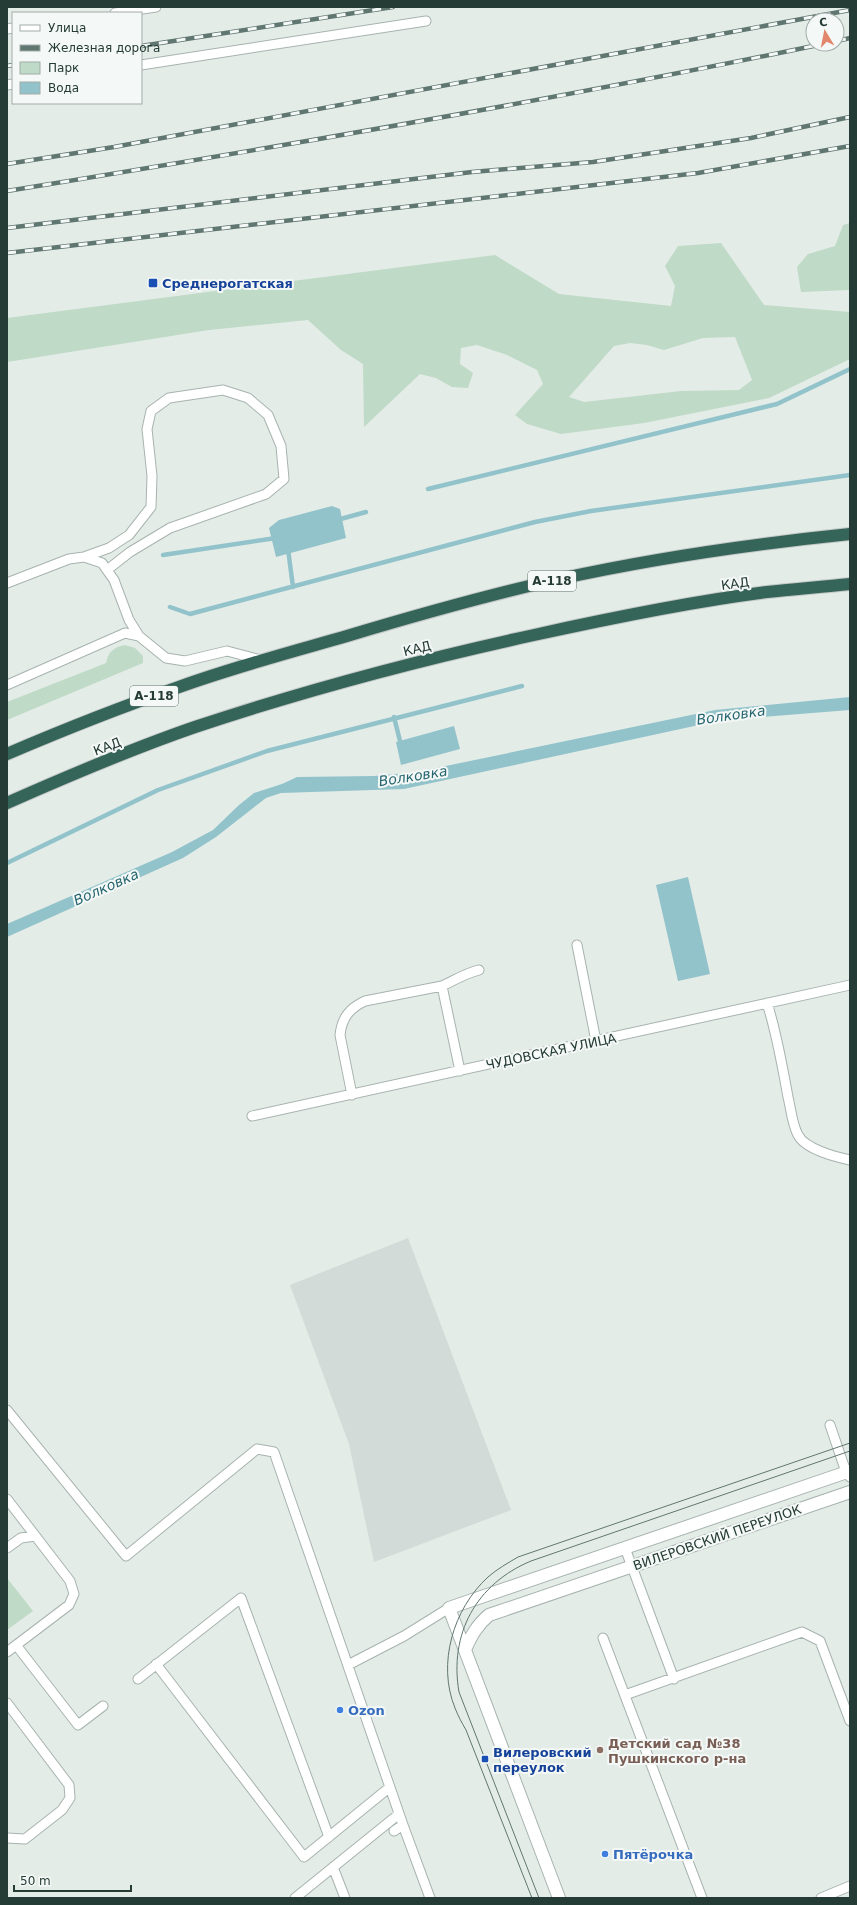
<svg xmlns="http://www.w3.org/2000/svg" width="857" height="1905" viewBox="0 0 857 1905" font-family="'DejaVu Sans',sans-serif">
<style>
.built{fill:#d2dbd7}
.green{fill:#bfdac6;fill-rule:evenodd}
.water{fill:#92c3ca}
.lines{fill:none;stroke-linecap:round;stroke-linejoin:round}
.stream{stroke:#92c3ca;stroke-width:4.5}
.lane-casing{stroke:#a7b3af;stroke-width:11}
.street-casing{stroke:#a7b3af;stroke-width:14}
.highway-casing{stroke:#c2c8c6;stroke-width:14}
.lane{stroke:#fff;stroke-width:9}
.street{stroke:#fff;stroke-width:12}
.highway{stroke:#356459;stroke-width:12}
.tram{stroke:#607670;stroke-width:1}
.rail-casing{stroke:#607670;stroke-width:4.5}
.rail{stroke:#f4f8f6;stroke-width:3;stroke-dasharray:9;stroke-linecap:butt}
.transit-dot{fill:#1a4fb4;stroke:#f4f8f6;stroke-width:1.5}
.shop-dot{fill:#3f7fe0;stroke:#f4f8f6;stroke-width:1.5}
.education-dot{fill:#8d6e63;stroke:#f4f8f6;stroke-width:1.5}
.labels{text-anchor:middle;stroke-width:4;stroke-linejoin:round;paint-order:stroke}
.shield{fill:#f4f8f6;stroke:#63746f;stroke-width:1}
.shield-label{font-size:12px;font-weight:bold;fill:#253b35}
.transit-label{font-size:13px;font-weight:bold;fill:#164399;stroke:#f4f8f6;text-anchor:start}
.street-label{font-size:13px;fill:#253b35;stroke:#f4f8f6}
.shop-label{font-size:13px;font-weight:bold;fill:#366cbe;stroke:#f4f8f6;text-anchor:start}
.education-label{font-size:13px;font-weight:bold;fill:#785e54;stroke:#f4f8f6;text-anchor:start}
.water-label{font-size:14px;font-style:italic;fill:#266670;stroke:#f4f8f6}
</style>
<rect width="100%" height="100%" fill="#e4ece8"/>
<path class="built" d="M408 1238 511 1510 374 1562 349 1444 290 1285Z"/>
<path class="green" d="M850 223V290L801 292 797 267 808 254 835 246 843 225Z
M721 243 764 305 850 312V359L769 398 644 423 561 434 527 424 515 415 543 384 537 370 507 355 477 345 461 348 460 364 473 373 468 388 452 387 436 378 420 374 364 427 363 364 341 350 308 320 209 330 7 362V318L495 255 559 294 671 306 675 286 665 266 678 246ZM735 337 752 380 739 390 681 391 584 402 569 397 614 346 630 343 647 345 664 350 703 338Z
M125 645 135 648 143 656V663L7 720V702L106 663C108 652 114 647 125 645Z
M7 1578 33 1611 7 1630Z"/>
<path class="water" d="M332 506 340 509 346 538 276 557 269 528 279 520Z
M850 697V710L722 720 404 789 281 793 266 798 216 837 183 858 7 937V924L172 852 213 830 239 805 254 793 282 784 297 777 374 776 417 772 715 710Z
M454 726 460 749 401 765 396 742Z
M688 877 710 974 678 981 656 885Z"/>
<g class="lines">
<path class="stream" d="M428 489 777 404 850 369
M337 520 366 512
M288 549 293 587
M163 555 276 538
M170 607 190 614 535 522 591 511 850 475
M394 717 400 741
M7 863 158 790 267 751 522 686"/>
<defs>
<path id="lane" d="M115 13 156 7
M7 29 13 28
M141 65 426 21
M7 85 13 84
M84 557 109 548 129 535 151 507 152 476 147 429 151 411 169 398 223 390 248 398 268 415 281 446 284 479 266 494 170 528 130 552 107 570
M7 583 69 559 84 557 102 563 114 580 129 620 139 636
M7 685 125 633 139 636 166 658 185 661 227 651 261 660
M577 945 596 1041
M442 986C455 980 466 973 479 970
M767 1003C777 1034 782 1065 788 1097 791 1109 792 1124 798 1135 805 1149 836 1157 850 1160
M352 1095 340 1035C342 1017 350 1008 365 1001L442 986 460 1071
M252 1116 850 985
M7 1410 126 1556 257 1449 274 1452 403 1825 430 1898
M830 1425 846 1472 850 1477
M7 1499 70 1581 74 1594 69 1605 7 1652
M7 1548 21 1538 35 1536
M625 1548 674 1679
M603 1638 702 1898
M16 1645 78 1725 103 1706
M156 1664 304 1857 390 1787
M348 1665 404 1636 449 1608
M138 1679 241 1598 329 1837
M625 1695 802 1632 820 1641 850 1721
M7 1703 69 1785 70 1798 62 1810 25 1839 7 1838
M394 1831 403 1825
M333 1867 345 1898
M295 1898 399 1814
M821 1898 850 1886"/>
<path id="street" d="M465 1650C471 1636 477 1625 489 1615L850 1492
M559 1898 449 1608 850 1471"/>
<path id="highway" d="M7 754C63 730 121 707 179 687 234 667 291 652 347 636 417 615 488 595 559 579 655 558 752 544 850 534
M7 803C68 776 131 749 195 727 306 690 419 660 534 635 611 618 688 602 767 592 795 589 822 587 850 584"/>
</defs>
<use href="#lane" class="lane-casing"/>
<use href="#street" class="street-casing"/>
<use href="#highway" class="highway-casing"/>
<use href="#lane" class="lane"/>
<use href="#street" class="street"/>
<use href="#highway" class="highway"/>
<path class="tram" d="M532 1898 466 1730C462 1723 458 1716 455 1708 437 1664 453 1609 488 1577 497 1569 508 1563 518 1557L850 1443
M539 1898 459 1692C449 1634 476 1584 531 1561L850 1451"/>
<defs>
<path id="rail" d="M837 41 850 38
M141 46 393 7
M7 66 13 65
M7 164 114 147 850 10
M7 191C280 147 553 100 823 44
M7 228 472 172 593 162 751 138 850 117
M7 253 698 173 850 146"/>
</defs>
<use href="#rail" class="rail-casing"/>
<use href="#rail" class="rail"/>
</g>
<g class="transit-dot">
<rect x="148" y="278" width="10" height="10" rx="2"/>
<rect x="481" y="1755" width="8" height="8" rx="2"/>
</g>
<g class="shop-dot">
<circle cx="340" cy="1710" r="4"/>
<circle cx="605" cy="1854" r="4"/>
</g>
<circle class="education-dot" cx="600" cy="1750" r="4"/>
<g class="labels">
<g class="shield">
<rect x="528" y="571" width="48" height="20" rx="3"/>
<rect x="130" y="686" width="48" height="20" rx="3"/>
</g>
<g class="shield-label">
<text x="552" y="585">А-118</text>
<text x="154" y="700">А-118</text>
</g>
<g class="transit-label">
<text x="162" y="288">Среднерогатская</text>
<text x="493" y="1757">Вилеровский<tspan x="493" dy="15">переулок</tspan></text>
</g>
<g class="street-label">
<text transform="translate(735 583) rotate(-8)" y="5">КАД</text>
<text transform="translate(417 648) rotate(-14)" y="5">КАД</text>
<text transform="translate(107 746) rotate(-21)" y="5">КАД</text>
<text transform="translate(551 1051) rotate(-12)" y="5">ЧУДОВСКАЯ УЛИЦА</text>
<text transform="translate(717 1537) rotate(-19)" y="5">ВИЛЕРОВСКИЙ ПЕРЕУЛОК</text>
</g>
<g class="shop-label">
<text x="348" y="1715">Ozon</text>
<text x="613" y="1859">Пятёрочка</text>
</g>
<g class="education-label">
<text x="608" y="1748">Детский сад №38<tspan x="608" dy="15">Пушкинского р-на</tspan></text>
</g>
<g class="water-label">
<text transform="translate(731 715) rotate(-8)" y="5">Волковка</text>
<text transform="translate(413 776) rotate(-9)" y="5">Волковка</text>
<text transform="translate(106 887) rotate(-24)" y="5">Волковка</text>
</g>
</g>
<rect width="857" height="1905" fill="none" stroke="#253b35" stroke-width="16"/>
<rect x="12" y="12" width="130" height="92" fill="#f4f8f6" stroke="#a1aca9"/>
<rect x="20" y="25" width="20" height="6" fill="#ffffff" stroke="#a1aca9"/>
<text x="48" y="32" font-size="12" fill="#253b35">Улица</text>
<rect x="20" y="45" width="20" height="6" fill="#607670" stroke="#a1aca9"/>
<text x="48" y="52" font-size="12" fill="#253b35">Железная дорога</text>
<rect x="20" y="62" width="20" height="12" fill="#bfdac6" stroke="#a1aca9"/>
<text x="48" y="72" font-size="12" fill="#253b35">Парк</text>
<rect x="20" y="82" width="20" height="12" fill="#92c3ca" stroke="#a1aca9"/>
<text x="48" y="92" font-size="12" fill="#253b35">Вода</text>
<g transform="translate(825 32) rotate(350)"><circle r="19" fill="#f4f8f6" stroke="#a1aca9"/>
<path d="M0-3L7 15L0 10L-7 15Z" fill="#e2866c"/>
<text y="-6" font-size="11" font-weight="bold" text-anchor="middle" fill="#253b35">С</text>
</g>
<path d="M14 1885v6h117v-6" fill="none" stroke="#253b35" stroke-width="2"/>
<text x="20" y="1885" font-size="12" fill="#253b35" stroke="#f4f8f6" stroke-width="3" paint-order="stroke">50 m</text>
</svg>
